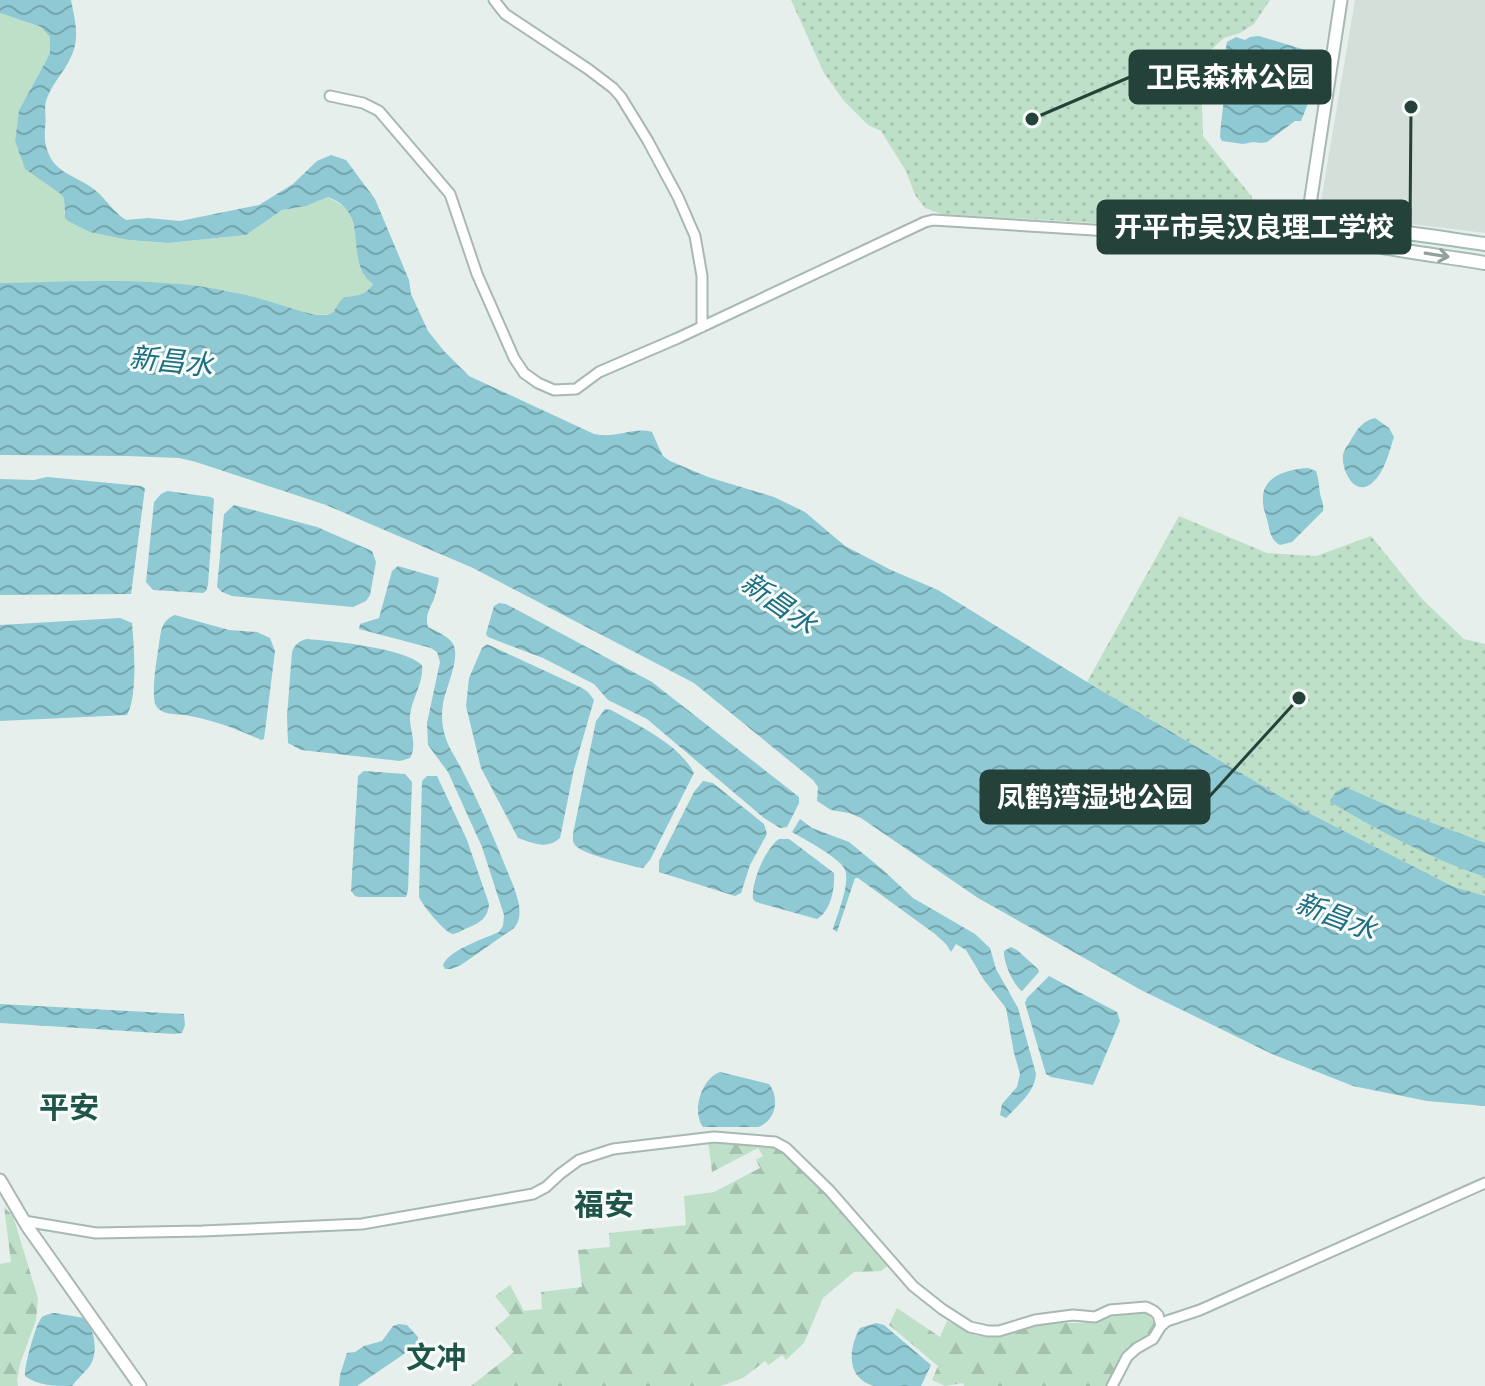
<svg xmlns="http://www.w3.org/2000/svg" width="1485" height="1386" viewBox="0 0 1485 1386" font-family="'Nunito Sans','Noto Sans SC',sans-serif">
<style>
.built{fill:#d4dfda}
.green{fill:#bfe0c8}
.forest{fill:url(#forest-firs)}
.park{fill:url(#park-dots)}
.water{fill:url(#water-waves)}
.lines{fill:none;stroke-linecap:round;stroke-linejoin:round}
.minor-casing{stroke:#a8b8b2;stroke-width:13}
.tertiary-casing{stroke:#a8b8b2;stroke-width:15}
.secondary-casing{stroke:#a4bbb3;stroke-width:16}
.minor{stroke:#fff;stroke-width:9}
.tertiary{stroke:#fff;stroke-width:11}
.secondary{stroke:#fff;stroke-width:12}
.oneway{stroke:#92a09c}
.labels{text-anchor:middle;stroke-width:6;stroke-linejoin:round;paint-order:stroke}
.water-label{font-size:28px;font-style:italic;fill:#1c6f80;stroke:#f7fbf9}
.quarter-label{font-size:30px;font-weight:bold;fill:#1f5548;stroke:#f7fbf9}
.leader{fill:none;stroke:#24423a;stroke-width:3}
.callout-dot{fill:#24423a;stroke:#f7fbf9;stroke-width:3}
.callout{fill:#24423a;stroke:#24423a;stroke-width:3}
.callout-label{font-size:28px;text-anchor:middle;font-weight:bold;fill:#fff}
</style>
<defs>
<pattern id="forest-firs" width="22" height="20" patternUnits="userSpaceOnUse" patternTransform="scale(2)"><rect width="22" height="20" fill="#bfe0c8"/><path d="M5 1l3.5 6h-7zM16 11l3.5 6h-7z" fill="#a4c1ad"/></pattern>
<pattern id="park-dots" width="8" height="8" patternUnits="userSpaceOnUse" patternTransform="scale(2)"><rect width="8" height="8" fill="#bfe0c8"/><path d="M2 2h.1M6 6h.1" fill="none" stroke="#a4c1ad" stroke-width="1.8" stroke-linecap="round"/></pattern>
<pattern id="water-waves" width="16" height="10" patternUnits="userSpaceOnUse" patternTransform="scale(2)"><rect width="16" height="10" fill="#8ec9d4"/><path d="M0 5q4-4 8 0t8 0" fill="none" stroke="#74a5ad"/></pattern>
</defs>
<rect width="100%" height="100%" fill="#e6efeb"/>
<path class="built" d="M1355 0H1485V233L1319 213Z"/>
<path class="green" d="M0 13 41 27 50 37V52L46 61 19 110 15 141 25 169 61 193 64 198V213L129 240 168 243 246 235 282 210 310 204 328 197 345 207 350 213 358 243V259L373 284C366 295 357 296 344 297L332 314 315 315 230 291 180 285 127 282 0 283Z"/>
<path class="forest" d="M708 1141 771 1144 783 1149 829 1194 890 1264 881 1271 854 1272 823 1298 804 1343 786 1360 782 1355 769 1365 765 1361 743 1378 721 1386H471L514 1352 495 1328 510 1315 495 1296 510 1285 524 1311 542 1309 541 1292 582 1287 578 1250 610 1247 609 1233 686 1225 684 1196 714 1192 760 1168 756 1160 763 1156 758 1148 712 1172Z
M4 1207 13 1216 38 1298 36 1320 20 1364 17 1380 18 1386H0V1264L11 1262Z
M897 1308 940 1337 947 1321 975 1335 998 1337 1038 1323H1096L1121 1313H1146L1150 1315 1155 1326 1151 1336 1129 1351 1110 1386H964L963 1383 945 1386 932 1380 938 1366 889 1325Z"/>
<path class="park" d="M791 0H1270L1254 24 1240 33 1224 38 1212 49 1206 72 1202 106 1203 136 1252 197 1255 210 1248 220C1197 231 1147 226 1095 223 1044 220 993 217 942 214L925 208 915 195 906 171 881 131 868 125 844 101 824 73Z
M1179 516 1267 553 1316 556 1371 536 1422 599 1464 639 1485 644V897L1454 887 1307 812 1087 682Z"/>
<path class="water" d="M0 0H71C74 16 79 33 74 49 69 67 54 80 47 98 43 108 47 117 45 128 44 141 46 152 54 163 64 175 83 180 95 190 107 200 113 212 126 220L148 218 180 221 259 205 293 184 317 161 331 155 346 160 375 199 409 280 411 294 428 331 444 351 469 376 594 434C617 439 633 426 652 432L659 448 663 456 670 461 708 477 774 497 805 512 845 546 891 570 938 590 1087 682 1307 812 1454 887 1485 896V1106L1427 1101 1353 1086 1272 1054 1141 990 978 898 861 818 849 813 831 810 817 801 818 787 813 780 694 683 473 568 326 505 196 462 179 458 127 456 0 455V283C77 282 157 276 232 292 260 297 288 308 315 315 340 316 330 311 344 297 357 296 366 295 373 284 342 262 373 213 328 197L306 206 282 210 246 235 168 243 129 240 90 232 68 221 65 218 64 198 61 194 25 169 15 141 19 110 46 61 50 52V37L41 27 0 13Z
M1259 36 1309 51 1311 54 1308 79 1311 82 1307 106 1301 121H1295L1267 142 1261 143 1253 142 1243 144 1222 141 1220 137C1221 118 1225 99 1225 80 1225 66 1224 55 1227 42L1236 37 1245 40 1250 37Z
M1375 418 1389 428 1394 437C1389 452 1385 472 1372 483 1355 498 1341 470 1343 455 1344 449 1349 444 1352 438 1358 428 1363 421 1375 418Z
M1308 468 1316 471C1319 480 1319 486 1320 494 1322 501 1324 504 1323 511L1292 542 1280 545C1271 540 1270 533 1268 523 1266 515 1262 506 1263 498 1263 475 1290 469 1308 468Z
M47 477 141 486 145 488 131 594 0 595V479L34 480Z
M167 491 211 497 214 499 208 585 206 591 203 593 153 590 146 582 154 502 161 494Z
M234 505 317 527 372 551 376 562 370 595 366 601 353 607 232 596 222 592 217 587 224 514Z
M398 566 439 578C438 585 436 592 434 599 429 610 425 615 428 627 435 631 449 636 453 644 461 658 445 689 443 704 440 721 444 738 452 752 472 786 487 822 502 858 508 874 516 889 519 905 520 914 520 921 514 928L461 965 451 969H445L443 965C450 949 484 939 499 932L503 926 504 915 482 847 448 772 428 745 427 723 440 662 437 652 431 648 359 629 360 624 379 618 392 571Z
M499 603 506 604 652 682 799 797V803L787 827 780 828 764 818 647 719 608 700 594 684 543 658 488 637 486 634 494 606Z
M175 615 229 630 257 632 270 638 275 651 264 739 261 740C238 729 210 719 185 715 175 714 162 715 156 706 151 696 156 663 158 651 161 635 159 621 175 615Z
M120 618 132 623C134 647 138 695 127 715L0 721V625Z
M307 639C333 641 404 648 422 665 424 682 412 698 410 715 409 730 418 744 410 758L400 761 301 750 288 743 287 716 292 652C295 644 299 641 307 639Z
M487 644 582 688 588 692 594 700 574 769 560 838C547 850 533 843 518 838L481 768 466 706 469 678 482 648Z
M605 709 611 710C638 725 680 745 694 773L650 860 643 868 636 867C622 863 587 855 577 847 572 842 573 841 573 834L596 721Z
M364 771 405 774 412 782 408 890 406 897H359L355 896 351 891 358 776Z
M427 776H437L467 840 489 904C488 919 478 924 465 929 463 930 456 934 453 934 445 933 422 905 419 897L422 781Z
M703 781 713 783 764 824 767 834 750 865 741 893 735 896 659 872V861L694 792Z
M1345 787 1393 808 1485 843V877C1431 859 1380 831 1330 802V800L1336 792Z
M800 819 812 828 849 842 883 870 913 898 975 934 990 948 996 969 1018 1008 1036 1074C1035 1092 1018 1105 1006 1118L1000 1115 1002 1104 1017 1087 1020 1074 1014 1053 1006 1008 984 980 966 950 956 944 951 952 946 944 935 934 858 878H855L837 932 833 929C837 915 852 880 844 868 838 857 804 839 792 832Z
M779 839H789L834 873C835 888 831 911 817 919L756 902 753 899C751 883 765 849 779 839Z
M1011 947 1017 950 1038 969 1039 972 1022 991C1013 985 1003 961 1004 951Z
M1049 976 1117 1012 1120 1021 1093 1085 1051 1077 1046 1074 1025 1003 1027 998Z
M0 1004 184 1014 185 1025 182 1033 174 1034 0 1023Z
M720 1072 769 1084C780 1098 776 1121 758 1127H703C691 1111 702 1078 720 1072Z
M55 1313 84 1318C95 1329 99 1354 89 1367 84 1373 77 1379 72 1386 55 1386 38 1386 25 1376 24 1366 36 1323 42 1317 45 1315 52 1313 55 1313Z
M876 1323 884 1325 931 1365 921 1386C908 1386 887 1386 875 1386 846 1379 848 1349 860 1328Z
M399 1324 407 1325 418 1337 417 1345 357 1386H339L340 1375 347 1353 355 1352 364 1346 382 1341 393 1326Z"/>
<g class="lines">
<defs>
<path id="minor" d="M494 0 505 14 588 69 613 88 621 97 648 141 678 197 695 236 702 276V327
M330 96 363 103 379 111 450 194 477 274 514 358 524 373 538 383 554 390 576 389 599 372 678 338 925 222 933 220 1158 234 1233 232 1307 224
M24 1221 96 1233 202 1231 362 1224 533 1194 546 1187 560 1174 579 1160 613 1149 714 1137 775 1142 786 1148 830 1191 913 1286 942 1309 970 1327 988 1331H999L1035 1320 1073 1315 1095 1317 1110 1310 1146 1307 1154 1311 1158 1315 1161 1326
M1112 1386 1127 1357 1137 1348 1153 1339 1161 1326 1167 1321 1200 1310 1485 1183"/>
<path id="tertiary" d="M1307 224 1341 0
M0 1180 27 1226 140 1386"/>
<path id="secondary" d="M1307 224C1360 249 1427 253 1485 263
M1314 225C1372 226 1428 236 1485 244"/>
</defs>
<use href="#minor" class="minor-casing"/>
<use href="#tertiary" class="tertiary-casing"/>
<use href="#secondary" class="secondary-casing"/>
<use href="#minor" class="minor"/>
<use href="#tertiary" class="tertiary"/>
<use href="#secondary" class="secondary"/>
</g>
<defs><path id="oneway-shaft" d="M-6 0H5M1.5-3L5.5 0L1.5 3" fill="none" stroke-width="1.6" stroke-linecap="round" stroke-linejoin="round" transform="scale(2)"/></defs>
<use class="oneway" href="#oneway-shaft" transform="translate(1437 255) rotate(9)"/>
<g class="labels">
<g class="water-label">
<text transform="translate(171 361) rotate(6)" y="10">新昌水</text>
<text transform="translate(779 603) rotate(35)" y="10">新昌水</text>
<text transform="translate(1336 916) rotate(21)" y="10">新昌水</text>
</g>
<g class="quarter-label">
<text x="69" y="1118">平安</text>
<text x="604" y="1215">福安</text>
<text x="436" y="1368">文冲</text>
</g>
</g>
<path class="leader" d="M1032 119L1130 77M1411 107L1410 227M1299 698L1209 797"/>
<g class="callout-dot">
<circle cx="1032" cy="119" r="8"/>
<circle cx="1411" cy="107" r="8"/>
<circle cx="1299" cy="698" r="8"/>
</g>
<g class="callout">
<rect x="1130" y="51" width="200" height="52" rx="8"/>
<rect x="1098" y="201" width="312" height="52" rx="8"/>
<rect x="981" y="771" width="228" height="52" rx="8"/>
</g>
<g class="callout-label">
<text x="1230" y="87">卫民森林公园</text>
<text x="1254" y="237">开平市吴汉良理工学校</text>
<text x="1095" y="807">凤鹤湾湿地公园</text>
</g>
</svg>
